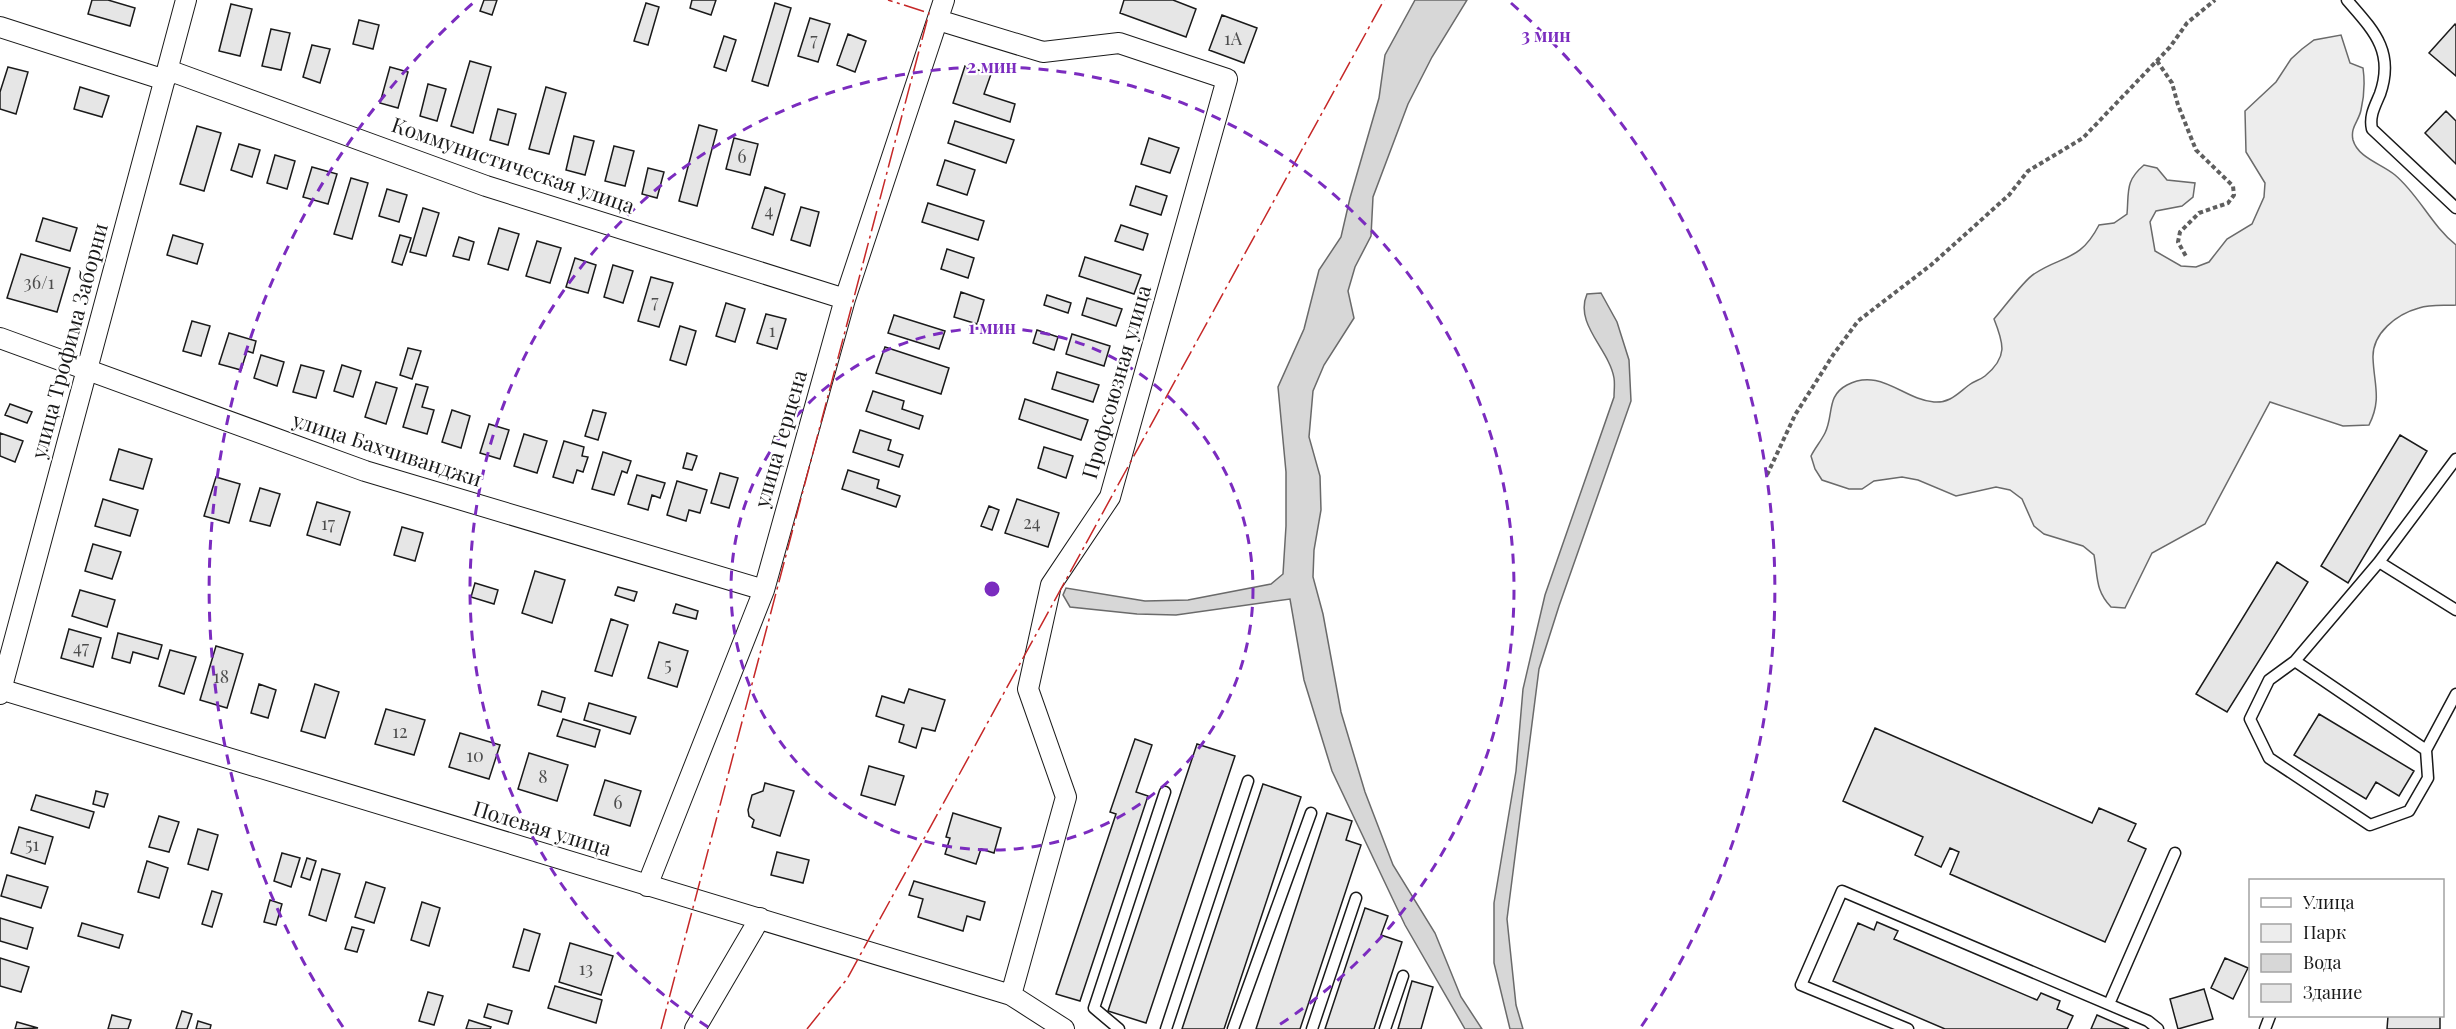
<svg xmlns="http://www.w3.org/2000/svg" width="2456" height="1029" viewBox="0 0 2456 1029" font-family="'Playfair Display',serif">
<style>
.green{fill:#ededed;stroke:#6a6a6a;stroke-width:1.5}
.water{fill:#d7d7d7;stroke:#6a6a6a;stroke-width:1.5}
.building{fill:#e6e6e6;stroke:#1a1a1a;stroke-width:1.5}
.lines{fill:none;stroke-linecap:round;stroke-linejoin:round}
.lane-casing{stroke:#1a1a1a;stroke-width:13}
.street-casing{stroke:#1a1a1a;stroke-width:22}
.path{stroke:#5f5f5f;stroke-width:4;stroke-dasharray:4.5 3;stroke-linecap:butt}
.lane{stroke:#fff;stroke-width:10}
.street{stroke:#fff;stroke-width:20}
.power{stroke:#c62828;stroke-width:1.5;stroke-dasharray:21 4.5 3 4.5;stroke-linecap:butt}
.ring{fill:none;stroke:#7b2cbf;stroke-width:3;stroke-dasharray:10 8}
.labels{text-anchor:middle;stroke-width:4.5;stroke-linejoin:round;paint-order:stroke}
.number-label{font-size:18px;fill:#4d4d4d}
.street-label{font-size:21px;fill:#1a1a1a;stroke:#fff}
.centre{fill:#7b2cbf;stroke:#fff;stroke-width:3}
.ring-label{font-size:18px;text-anchor:middle;font-weight:bold;fill:#7b2cbf;stroke:#fff;stroke-width:4.5;stroke-linejoin:round;paint-order:stroke}
</style>
<rect width="100%" height="100%" fill="#fff"/>
<path class="green" d="M2341 35 2350 63 2363 68C2365 82 2364 97 2361 110 2359 121 2350 127 2353 140 2358 158 2382 164 2395 175 2419 195 2431 225 2456 245V305C2444 306 2431 304 2419 308 2397 314 2372 333 2373 358 2374 385 2382 399 2369 425L2343 426 2270 402 2205 524 2152 553 2125 608 2111 607C2095 590 2098 577 2094 555L2083 546 2044 534 2034 526 2022 499 2010 490 1996 487 1956 496 1918 480 1902 477 1874 481 1862 489H1849L1822 480 1815 469 1811 456C1815 448 1821 441 1825 433 1834 415 1826 396 1847 385 1880 367 1904 400 1934 402 1950 403 1957 394 1969 385 1974 381 1980 380 1985 376 2008 357 2004 344 1994 319 2003 309 2024 280 2034 274 2062 255 2080 262 2099 225L2114 223 2127 214C2129 191 2125 181 2144 165L2157 168 2167 180 2195 183 2193 197 2182 206 2156 211 2150 222 2155 251 2181 266 2196 267 2209 262 2227 239 2252 224 2264 197 2265 183 2246 152 2245 111 2276 82 2291 59 2302 49 2314 40Z"/>
<path class="water" d="M1415 0H1467L1432 57 1408 104 1373 197 1371 236 1355 267 1348 291 1354 318 1324 365 1313 391 1309 437 1320 476 1321 510 1314 550 1313 577 1323 614 1341 712 1365 792 1393 865 1435 933 1461 997 1482 1029H1465L1405 925 1332 771 1304 680 1290 599 1176 615 1137 614 1070 607 1063 595 1066 588 1145 601 1188 600 1271 584 1283 574 1286 526V472L1278 387 1304 329 1319 270 1341 237 1350 198 1379 98 1385 55Z
M1601 293 1617 322 1629 360 1631 401 1559 606 1539 669 1507 919 1516 1005 1523 1029H1510L1494 963V903L1516 771 1523 689 1545 595 1614 397C1614 391 1615 384 1614 378 1609 349 1574 324 1587 294Z"/>
<path class="building" d="M92 0H108L135 8 130 26 88 14Z
M484 0H497L492 15 480 11Z
M692 0H716L711 15 690 8Z
M1124 0H1173L1196 9 1186 37 1120 13Z
M646 3 659 7 648 45 634 41Z
M775 3 791 8 768 86 752 81Z
M231 4 252 9 240 56 219 51Z
M1222 15 1257 28 1244 63 1209 50Z
M810 18 830 24 818 62 798 56Z
M359 20 379 25 373 49 353 44Z
M2455 24 2456 26V76L2429 53Z
M271 29 290 33 281 70 262 66Z
M848 34 866 41 855 72 837 65Z
M724 36 736 40 726 71 714 67Z
M312 45 330 49 320 83 303 77Z
M470 61 491 67 473 133 451 126Z
M965 66 991 74 984 94 1015 104 1010 122 953 103Z
M8 67 28 72 16 114 0 109V92Z
M390 67 408 72 398 108 380 103Z
M428 84 446 89 437 121 420 116Z
M80 87 109 96 102 117 74 109Z
M546 87 566 93 549 154 529 149Z
M498 109 516 114 508 145 490 140Z
M2446 111 2456 121V164L2425 133Z
M955 121 1014 140 1006 163 948 143Z
M699 125 717 130 697 206 679 201Z
M197 126 221 133 204 191 180 184Z
M574 136 594 141 585 175 566 170Z
M734 138 758 144 750 175 726 169Z
M1149 138 1179 148 1170 173 1141 164Z
M239 144 260 150 252 177 231 170Z
M614 146 634 151 625 186 605 181Z
M275 155 295 161 287 189 267 183Z
M945 160 975 170 967 195 937 185Z
M312 167 337 174 328 204 303 197Z
M648 168 664 172 657 198 642 194Z
M351 178 368 183 352 239 334 234Z
M1136 186 1167 196 1161 215 1130 205Z
M765 187 785 194 773 235 752 228Z
M387 189 407 195 399 222 379 216Z
M928 203 984 221 978 240 922 222Z
M801 207 819 212 810 246 791 240Z
M423 208 439 213 426 256 410 252Z
M43 218 77 228 70 251 36 241Z
M1121 225 1148 234 1143 250 1115 241Z
M499 228 519 234 508 270 488 264Z
M173 235 203 244 197 264 167 255Z
M400 235 411 238 402 265 392 262Z
M459 237 474 242 469 260 453 256Z
M537 241 561 248 550 283 526 276Z
M947 249 974 258 968 278 941 269Z
M21 254 70 268 57 312 7 298Z
M1085 257 1141 275 1134 294 1079 276Z
M575 258 596 265 588 293 566 287Z
M613 265 633 271 623 303 604 297Z
M651 277 673 283 659 327 638 321Z
M961 292 984 300 977 324 954 317Z
M1047 295 1071 303 1068 313 1044 305Z
M1087 298 1122 309 1116 326 1082 315Z
M726 303 745 309 735 342 716 336Z
M766 314 786 319 777 349 757 343Z
M894 315 945 331 939 349 888 333Z
M192 321 210 326 201 356 183 351Z
M680 326 696 331 686 365 670 360Z
M1037 330 1058 337 1054 350 1033 343Z
M229 333 256 341 253 353 247 351 241 370 219 364Z
M1072 334 1110 346 1104 366 1066 354Z
M885 347 949 368 941 394 876 373Z
M408 348 421 351 412 379 400 375Z
M261 355 284 362 277 386 254 378Z
M301 365 324 371 316 398 293 392Z
M342 365 361 371 353 397 334 391Z
M1057 372 1099 385 1093 402 1052 389Z
M376 382 397 388 386 424 365 417Z
M416 384 428 387 422 407 434 410 427 434 403 427Z
M873 391 904 401 902 409 923 416 919 429 866 411Z
M1025 399 1088 420 1081 440 1019 419Z
M10 404 32 412 27 423 5 415Z
M452 410 470 416 461 448 442 442Z
M593 410 606 413 598 440 585 436Z
M489 424 509 430 500 459 480 453Z
M860 430 891 440 888 450 903 455 899 467 853 452Z
M0 433 23 441 15 462 0 456Z
M524 434 547 441 537 473 514 466Z
M2400 435 2427 451 2348 583 2321 566Z
M564 441 584 447 582 456 588 457 583 472 577 470 573 483 553 477Z
M1044 447 1073 456 1066 478 1038 468Z
M119 449 152 459 143 489 110 480Z
M603 452 631 461 627 473 622 471 614 495 592 489Z
M687 453 697 456 692 470 683 468Z
M848 470 879 480 877 488 900 496 896 507 842 489Z
M720 473 738 478 729 508 711 503Z
M637 475 665 483 660 498 652 495 648 510 628 504Z
M216 477 240 484 229 523 204 516Z
M677 481 707 490 700 513 689 510 686 521 667 515Z
M260 488 280 494 270 526 250 521Z
M103 499 138 510 130 536 95 526Z
M1017 499 1059 513 1048 547 1005 533Z
M317 502 350 512 340 545 307 535Z
M989 506 999 510 992 530 981 526Z
M402 527 423 533 415 561 394 555Z
M93 544 121 552 112 579 85 571Z
M2277 562 2308 582 2227 712 2196 694Z
M535 571 565 580 552 623 522 613Z
M475 583 498 590 494 604 471 597Z
M618 587 637 592 634 601 615 595Z
M80 590 115 600 107 627 72 616Z
M676 604 698 611 696 619 673 613Z
M611 619 628 625 612 676 595 671Z
M69 629 101 638 93 667 61 658Z
M118 633 162 645 158 659 133 652 130 663 112 658Z
M659 642 688 651 677 687 648 678Z
M216 646 243 654 227 708 200 700Z
M170 650 196 657 184 694 159 686Z
M259 684 276 690 268 718 251 713Z
M315 684 339 692 325 738 301 731Z
M909 689 945 700 935 731 922 728 916 748 899 742 904 725 876 716 882 696 904 703Z
M542 691 565 698 561 712 538 705Z
M589 703 636 717 630 734 584 720Z
M386 709 425 720 414 755 375 744Z
M2319 714 2414 771 2399 796 2376 782 2366 799 2294 755Z
M563 719 600 730 595 747 557 736Z
M1875 728 2092 823 2099 808 2136 824 2128 841 2146 849 2105 942 1950 874 1959 852 1950 848 1941 867 1915 855 1923 837 1843 801Z
M460 733 500 745 489 779 449 767Z
M1135 739 1152 745 1136 792 1148 796 1080 1001 1056 994 1116 814 1110 812Z
M1197 744 1235 756 1146 1023 1108 1011Z
M529 753 568 765 557 801 518 789Z
M869 766 904 776 895 805 861 795Z
M605 780 641 791 630 826 594 815Z
M765 783 794 791 780 836 752 827 754 820 749 816 748 810 752 795 763 791Z
M1263 784 1301 797 1224 1029H1182Z
M96 791 108 794 104 807 93 804Z
M36 795 94 812 89 828 31 810Z
M953 813 1001 828 994 853 981 849 976 864 945 854 950 838 946 837Z
M1327 813 1352 821 1346 840 1361 845 1300 1029H1256Z
M159 816 179 822 169 852 149 847Z
M19 827 53 837 45 864 11 853Z
M198 829 218 835 208 870 188 864Z
M777 852 809 860 803 883 771 875Z
M282 853 300 858 291 887 274 881Z
M307 858 316 861 310 880 301 877Z
M147 861 168 868 159 898 138 892Z
M322 869 340 874 326 921 309 915Z
M7 875 48 887 41 908 1 896Z
M914 881 985 902 980 920 967 916 963 931 918 917 923 899 909 895Z
M366 882 385 888 374 923 355 917Z
M212 891 222 894 212 927 202 924Z
M270 900 282 904 276 925 264 922Z
M422 902 440 908 429 946 411 940Z
M1365 908 1388 916 1381 935 1402 942 1374 1029H1325Z
M0 918 33 928 27 949 0 941Z
M1877 922 1898 931 1894 939 2037 1000 2041 993 2060 1001 2057 1009 2073 1016 2067 1029H1945L1833 981 1858 923 1874 930Z
M82 923 123 935 119 948 78 936Z
M352 927 364 930 357 952 345 949Z
M524 929 540 934 529 971 513 967Z
M570 943 613 956 601 995 559 982Z
M0 958 29 967 21 992 0 986Z
M2225 958 2248 968 2233 999 2211 988Z
M1412 981 1433 987 1421 1029H1398Z
M555 986 602 1000 596 1023 548 1008Z
M2204 989 2213 1019 2178 1029 2170 999Z
M428 992 443 996 434 1025 419 1021Z
M488 1004 512 1011 508 1024 484 1017Z
M182 1011 192 1014 187 1029H176Z
M112 1015 131 1020 128 1029H108Z
M2097 1015 2129 1029H2091Z
M2388 1016H2440V1029H2387Z
M469 1020 491 1027 490 1029H466Z
M198 1021 211 1025 210 1029H196Z
M17 1022 38 1028 15 1029Z"/>
<g class="lines">
<defs>
<path id="lane" d="M2347 0C2373 30 2395 51 2380 94 2375 106 2369 116 2372 129L2456 208
M2379 562 2456 459
M2295 661 2426 750 2456 694
M2426 750 2428 778 2409 811 2370 825 2269 758 2250 719 2269 680 2295 661 2379 562 2456 610
M2109 1004 2175 853
M1119 1029 1094 1008 1165 792
M1166 1029 1248 781
M1233 1029 1311 813
M1312 1029 1356 898
M1385 1029 1403 976
M1908 1029 1801 985 1842 891 2148 1021 2158 1029
M2265 1029 2270 1016"/>
<path id="street" d="M938 20 1043 52 1119 43 1227 79 1110 497 1051 585 1028 689 1066 797 1011 995
M0 27 165 80
M168 70 486 186 845 299
M0 338 365 471 764 590
M0 689 1011 995 1064 1029
M0 694 186 0
M647 886 764 590 845 299 944 0
M695 1029 760 918"/>
</defs>
<use href="#lane" class="lane-casing"/>
<use href="#street" class="street-casing"/>
<path class="path" d="M2157 61 2172 83 2178 105 2196 150 2233 186 2234 195 2228 203 2199 213 2180 232 2178 242 2187 258
M1767 475 1795 415 1833 355 1858 321 1931 265 2009 195 2028 171 2083 138 2170 47 2187 23 2215 0"/>
<use href="#lane" class="lane"/>
<use href="#street" class="street"/>
<path class="power" d="M661 1029 929 13 888 0
M807 1029 847 979 1384 0"/>
</g>
<g class="ring">
<circle cx="992" cy="589" r="261"/>
<path d="M708 1027A522 522 0 1 1 1276 1027"/>
<path d="M343 1027A783 783 0 0 1 473 3M1511 3A783 783 0 0 1 1641 1027"/>
</g>
<g class="labels">
<g class="number-label">
<text x="1233" y="45">1А</text>
<text x="814" y="46">7</text>
<text x="742" y="163">6</text>
<text x="769" y="217">4</text>
<text x="39" y="289">36/1</text>
<text x="655" y="308">7</text>
<text x="772" y="337">1</text>
<text x="1032" y="529">24</text>
<text x="328" y="530">17</text>
<text x="81" y="654">47</text>
<text x="668" y="671">5</text>
<text x="221" y="683">18</text>
<text x="400" y="738">12</text>
<text x="475" y="762">10</text>
<text x="543" y="783">8</text>
<text x="618" y="809">6</text>
<text x="32" y="851">51</text>
<text x="586" y="975">13</text>
</g>
<g class="street-label">
<text transform="translate(513 166) rotate(19)" y="7">Коммунистическая улица</text>
<text transform="translate(70 341) rotate(-75)" y="7">улица Трофима Заборни</text>
<text transform="translate(1117 382) rotate(-74)" y="7">Профсоюзная улица</text>
<text transform="translate(781 439) rotate(-74)" y="7">улица Герцена</text>
<text transform="translate(387 450) rotate(18)" y="7">улица Бахчиванджи</text>
<text transform="translate(542 829) rotate(17)" y="7">Полевая улица</text>
</g>
</g>
<circle cx="992" cy="589" r="9" class="centre"/>
<g class="ring-label">
<text x="1546" y="42">3 мин</text>
<text x="992" y="73">2 мин</text>
<text x="992" y="334">1 мин</text>
</g>
<rect x="2249" y="879" width="195" height="138" fill="#ffffff" stroke="#a3a3a3" stroke-width="1.5"/>
<rect x="2261" y="898" width="30" height="9" fill="#ffffff" stroke="#a3a3a3" stroke-width="1.5"/>
<text x="2303" y="909" font-size="18" fill="#1a1a1a">Улица</text>
<rect x="2261" y="924" width="30" height="18" fill="#ededed" stroke="#a3a3a3" stroke-width="1.5"/>
<text x="2303" y="939" font-size="18" fill="#1a1a1a">Парк</text>
<rect x="2261" y="954" width="30" height="18" fill="#d7d7d7" stroke="#a3a3a3" stroke-width="1.5"/>
<text x="2303" y="969" font-size="18" fill="#1a1a1a">Вода</text>
<rect x="2261" y="984" width="30" height="18" fill="#e6e6e6" stroke="#a3a3a3" stroke-width="1.5"/>
<text x="2303" y="999" font-size="18" fill="#1a1a1a">Здание</text>
</svg>
